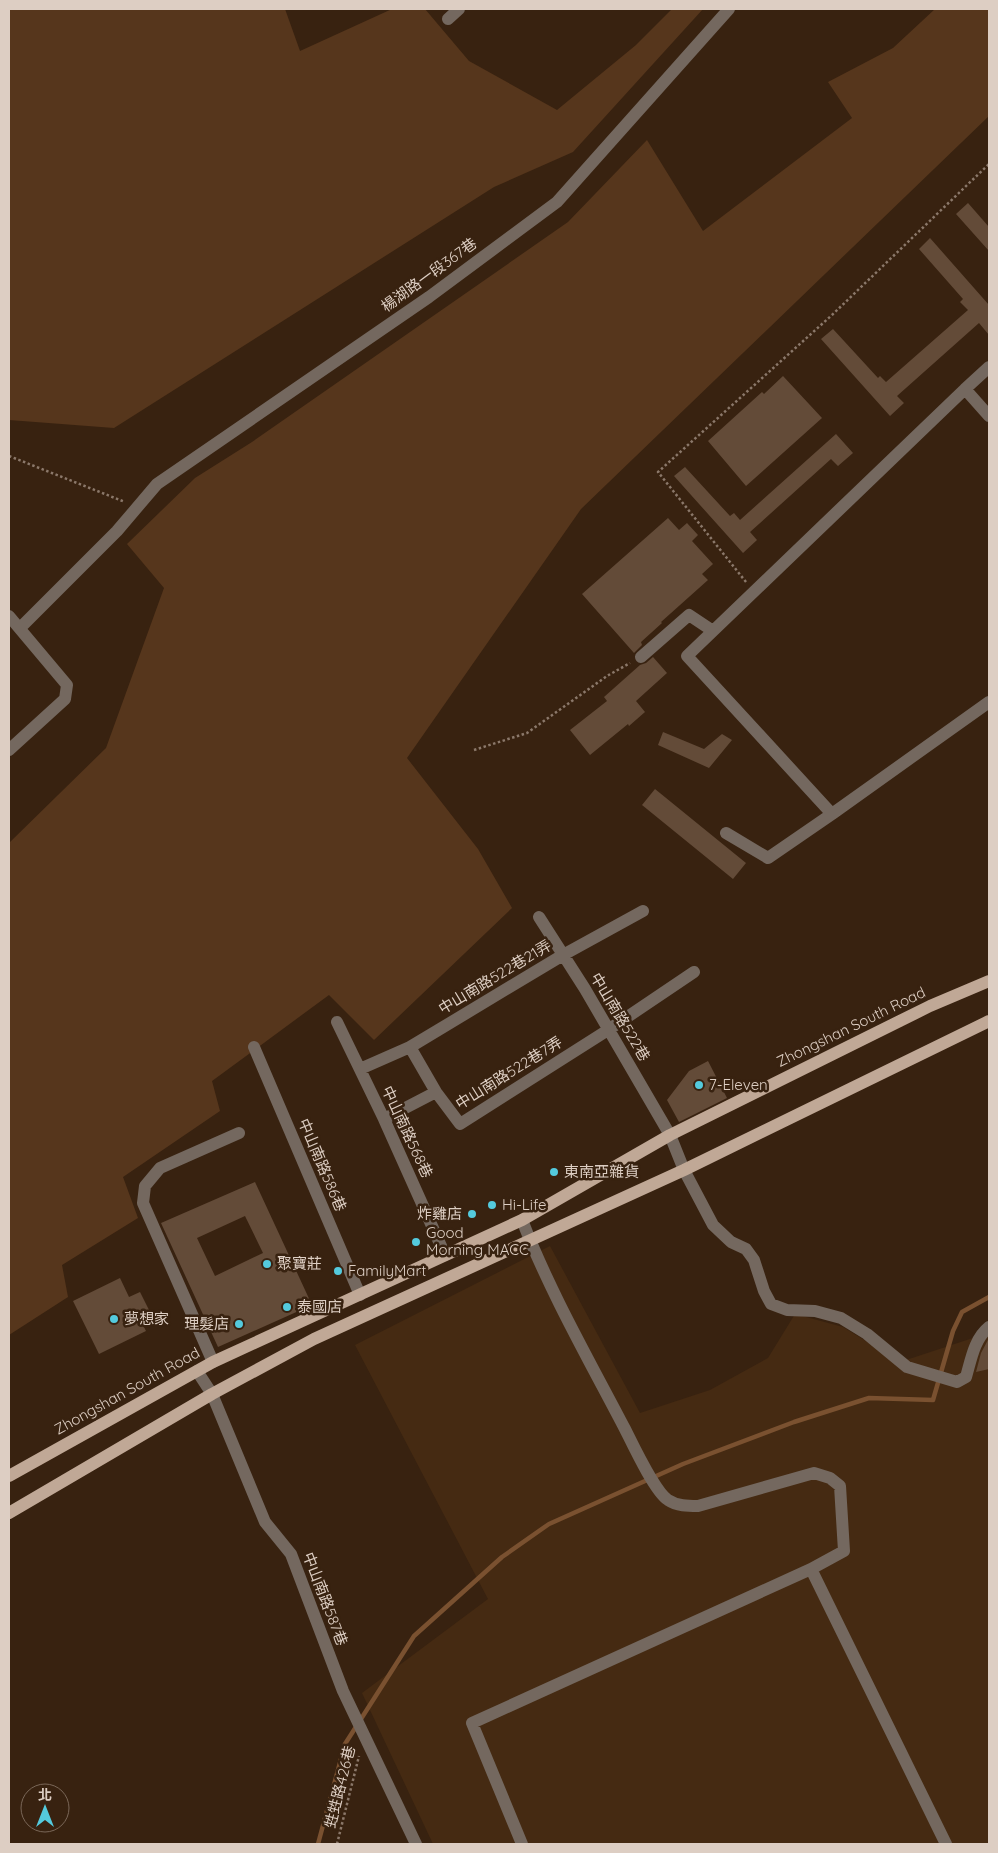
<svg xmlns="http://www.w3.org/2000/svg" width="998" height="1853" viewBox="0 0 998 1853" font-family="Quicksand,'Noto Sans TC',sans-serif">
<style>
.built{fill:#452a12}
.green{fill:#56361c}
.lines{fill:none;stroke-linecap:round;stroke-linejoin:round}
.stream{stroke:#7a5130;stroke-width:4.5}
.building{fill:#634b38;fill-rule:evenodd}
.path{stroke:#8b786a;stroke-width:2.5;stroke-dasharray:2.5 2.5;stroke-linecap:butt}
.minor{stroke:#74685f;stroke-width:12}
.major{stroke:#c0a896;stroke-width:12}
.poi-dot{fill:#54cadd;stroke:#382210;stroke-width:2}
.labels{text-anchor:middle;stroke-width:5;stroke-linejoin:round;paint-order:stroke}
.street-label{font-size:15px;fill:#ddcec3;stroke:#382210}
.poi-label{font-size:15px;fill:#ddcec3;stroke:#382210;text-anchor:start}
</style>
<rect width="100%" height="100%" fill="#382210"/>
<path class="built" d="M550 1246 640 1413 710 1390 768 1358 795 1314 843 1327 900 1362 985 1334 989 1336V1844H433L362 1693 488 1599 355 1345Z"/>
<path class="green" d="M9 9H285L300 51 392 9H425L469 61 557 110 636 45 672 9H703L573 152 494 187 114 428 9 420Z
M935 9H989V116L581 509 407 758 478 849 512 908 374 1040 329 995 212 1081 220 1111 123 1177 138 1218 62 1265 68 1297 9 1335V843L106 748 164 588 127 544 195 478 252 442 568 222 647 140 703 231 852 118 828 82 893 48Z"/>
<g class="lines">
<path class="stream" d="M318 1844 345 1744 414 1636 502 1557 549 1524 683 1464 794 1422 869 1398 933 1400 953 1331 962 1312 989 1297"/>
</g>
<path class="building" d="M968 203 989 227V251L956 214Z
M930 238 989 305V335L979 323 897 396 904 403 890 416 821 339 833 329 878 378 880 376 886 382 968 310 960 302 963 299 919 249Z
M783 376 822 418 746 486 708 441 762 392 764 394Z
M836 434 853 453 838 466 831 459 750 532 757 540 743 553 674 476 685 467 730 516 734 513 740 520Z
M668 518 679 530 687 523 698 535 692 541 713 564 702 574 708 580 661 622 662 623 641 642 642 645 634 653 582 594Z
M653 657 667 673 636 701 645 712 629 726 628 724 590 755 570 730 607 701 604 697 640 665 646 663Z
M663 732 704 749 722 734 732 740 709 768 658 745Z
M655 789 746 863 733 879 642 805Z
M708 1061 727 1098 679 1122 667 1100 689 1071Z
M255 1182 312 1305 218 1347 161 1223ZM245 1216 263 1253 215 1276 197 1238Z
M120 1278 129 1297 140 1292 152 1316 141 1321 146 1331 99 1354 73 1301Z
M989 1338V1369L976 1372 981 1353Z"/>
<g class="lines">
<path class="path" d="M9 456 125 502
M746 582 658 472 832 315 989 164
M474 750 527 733 607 676 630 663
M337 1844 359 1756"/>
<path class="minor" d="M448 19 459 9
M965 389 989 367
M9 616 67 685 65 699 9 750
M20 628 117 531 157 484 429 297 557 202 729 9
M641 657 689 615 713 631
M832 814 989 702
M726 833 768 858 832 814 687 656 965 389 989 416
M643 911 563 955 410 1047 436 1092 460 1124 608 1030 694 972
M539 917 585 989 670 1135 684 1170 713 1225 731 1242 746 1249 754 1260 764 1291 771 1304 787 1310 815 1311 841 1318 867 1334 907 1367 957 1382 966 1377C971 1360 974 1339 989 1327
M337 1022 384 1119 445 1255
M254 1047 360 1295
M360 1069 410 1047
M384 1119 436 1092
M213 1362 143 1203 145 1186 160 1168 239 1133
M197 1371 212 1394 265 1522 291 1554 343 1691 416 1844
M811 1569 946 1844
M522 1844 472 1723 811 1569 844 1551 840 1486 830 1478 814 1473 698 1506C688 1506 677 1506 668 1500 655 1492 633 1445 625 1429 589 1360 550 1292 522 1220"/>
<path class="major" d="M9 1476 213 1362 522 1220 670 1135 930 1006 989 981
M9 1513 212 1394 314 1339 684 1170 989 1021"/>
</g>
<g class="poi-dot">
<circle cx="699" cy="1085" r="5"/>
<circle cx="554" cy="1172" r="5"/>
<circle cx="492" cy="1205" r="5"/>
<circle cx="472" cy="1214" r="5"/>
<circle cx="416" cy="1242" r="5"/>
<circle cx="267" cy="1264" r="5"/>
<circle cx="338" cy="1271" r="5"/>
<circle cx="287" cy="1307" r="5"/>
<circle cx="114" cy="1319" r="5"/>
<circle cx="239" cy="1324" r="5"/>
</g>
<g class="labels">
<g class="street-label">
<text transform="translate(429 275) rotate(-36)" y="5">楊湖路一段367巷</text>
<text transform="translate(495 977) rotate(-31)" y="5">中山南路522巷21弄</text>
<text transform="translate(620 1017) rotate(59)" y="5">中山南路522巷</text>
<text transform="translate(851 1027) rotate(-26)" y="5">Zhongshan South Road</text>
<text transform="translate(509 1073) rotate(-32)" y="5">中山南路522巷7弄</text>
<text transform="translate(407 1132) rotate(65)" y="5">中山南路568巷</text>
<text transform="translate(322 1165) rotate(67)" y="5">中山南路586巷</text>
<text transform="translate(127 1391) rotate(-29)" y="5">Zhongshan South Road</text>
<text transform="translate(325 1599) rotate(69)" y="5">中山南路587巷</text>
<text transform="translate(340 1787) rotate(-76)" y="5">甡甡路426巷</text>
</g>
<g class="poi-label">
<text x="709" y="1090">7-Eleven</text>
<text x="564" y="1177">東南亞雜貨</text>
<text x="502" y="1210">Hi-Life</text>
<text x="462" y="1219" text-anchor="end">炸雞店</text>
<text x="426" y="1238">Good<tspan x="426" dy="17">Morning MACC</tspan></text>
<text x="277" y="1269">聚寶莊</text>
<text x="348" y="1276">FamilyMart</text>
<text x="297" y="1312">泰國店</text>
<text x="124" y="1324">夢想家</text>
<text x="229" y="1329" text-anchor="end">理髮店</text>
</g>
</g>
<rect width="998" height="1853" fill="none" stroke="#ddcec3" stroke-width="20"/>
<g transform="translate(45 1808)"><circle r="24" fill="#382210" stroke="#7a6758"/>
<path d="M0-4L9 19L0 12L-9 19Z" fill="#54cadd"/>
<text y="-8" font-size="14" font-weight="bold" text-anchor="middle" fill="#ddcec3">北</text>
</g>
</svg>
